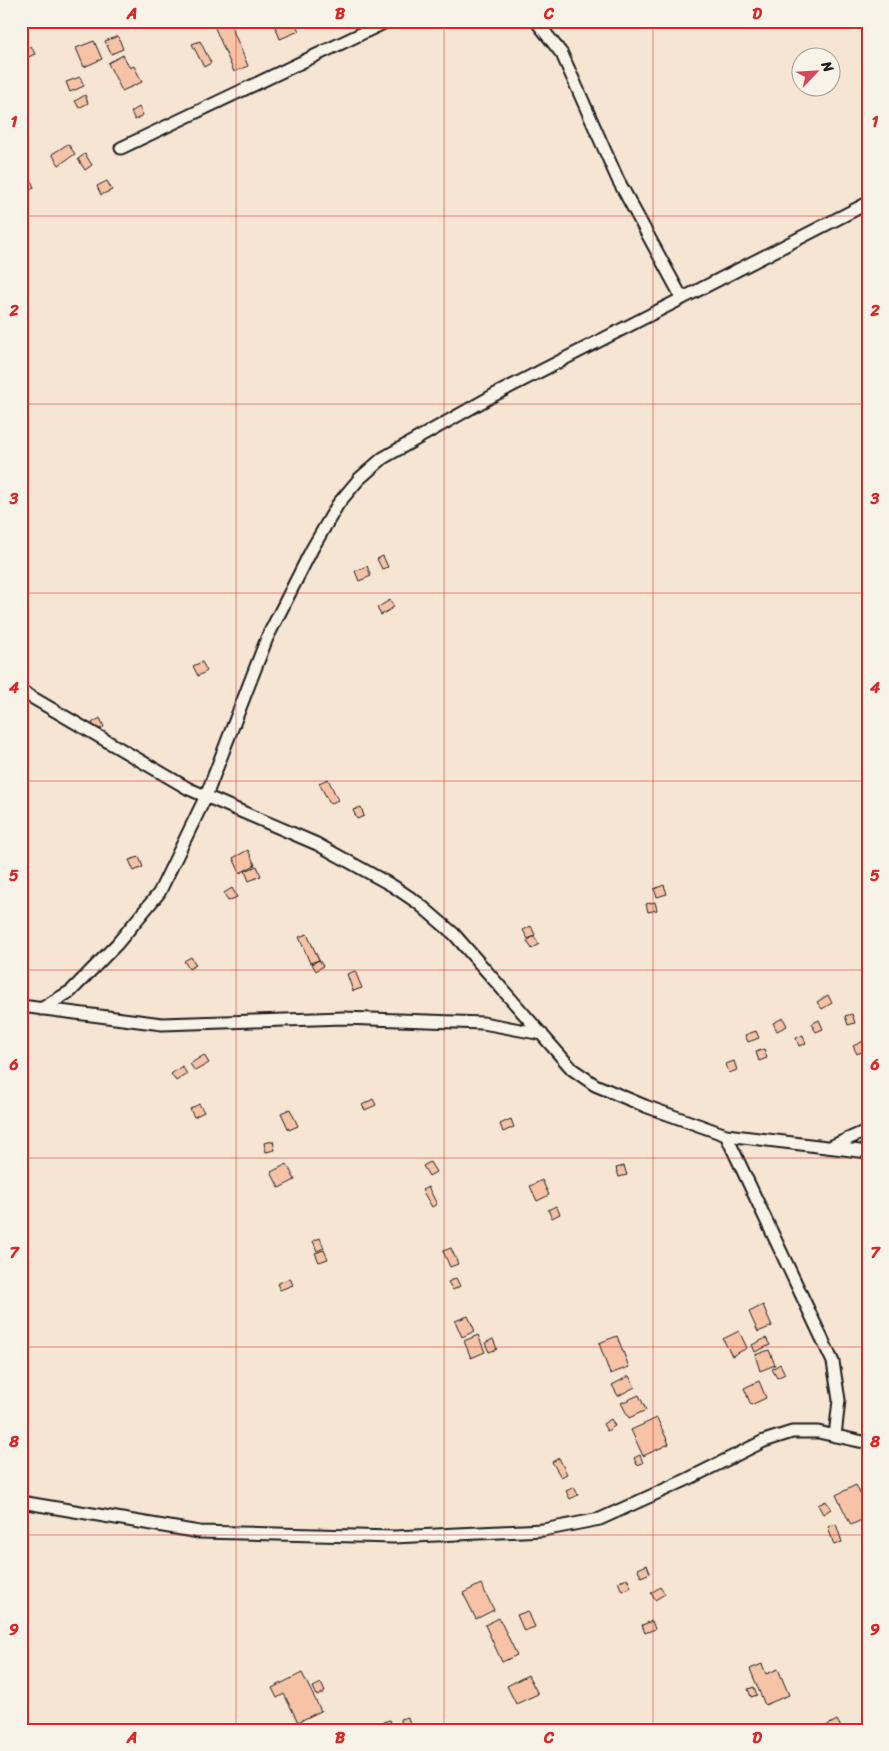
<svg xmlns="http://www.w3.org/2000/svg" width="889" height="1751" viewBox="0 0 889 1751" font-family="Sriracha,sans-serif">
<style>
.building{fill:#f6c3a7;stroke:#1c1c1c}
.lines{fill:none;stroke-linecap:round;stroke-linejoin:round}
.street-casing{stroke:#1c1c1c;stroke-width:15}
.street{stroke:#f7f3e8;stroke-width:11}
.grid{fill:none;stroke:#d62828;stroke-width:1;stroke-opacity:0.55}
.neatline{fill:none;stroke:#d62828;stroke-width:2}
.grid-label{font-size:16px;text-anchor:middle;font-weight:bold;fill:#d62828}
</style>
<rect width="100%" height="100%" fill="#f7e5d4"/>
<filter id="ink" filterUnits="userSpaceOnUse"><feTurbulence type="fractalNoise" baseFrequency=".02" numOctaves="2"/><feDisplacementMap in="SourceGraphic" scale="10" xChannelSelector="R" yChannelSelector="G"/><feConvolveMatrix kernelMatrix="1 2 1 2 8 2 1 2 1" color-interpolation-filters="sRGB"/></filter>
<g filter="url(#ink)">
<path class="building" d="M212 21H229L248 66 234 72Z
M273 21H294L299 31 280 39Z
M118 36 123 49 111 54 105 41Z
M94 41 102 59 84 67 76 48Z
M200 41 211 63 204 67 192 44Z
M31 46 35 54 24 59 21 51Z
M123 55 130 68 134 66 142 82 122 91 108 63Z
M80 77 84 86 70 92 66 82Z
M85 95 88 103 79 108 75 101Z
M139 107 143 115 135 120 131 112Z
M68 144 75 154 59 165 52 154Z
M85 154 92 165 85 170 78 159Z
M30 177 34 188 21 194V181Z
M107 181 112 190 101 195 97 186Z
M383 556 388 567 382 569 377 559Z
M367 566 371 576 359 581 355 571Z
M390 600 394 607 381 615 377 608Z
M202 662 207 671 198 676 193 666Z
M100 718 104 727 96 731 92 723Z
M328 779 338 800 330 804 319 783Z
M361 807 364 816 357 819 353 810Z
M248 850 255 865 240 873 233 858Z
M139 857 143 867 134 871 129 860Z
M257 866 261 876 249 881 245 871Z
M664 885 667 894 657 897 654 889Z
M232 888 237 897 228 901 224 893Z
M655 902 657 910 648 912 646 904Z
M531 926 535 935 528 939 523 930Z
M307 934 319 960 310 963 299 937Z
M534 936 539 944 532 949 527 941Z
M191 957 196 965 189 969 184 961Z
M319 960 323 966 316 971 312 964Z
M355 971 362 988 353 991 347 974Z
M828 995 832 1003 822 1009 817 1002Z
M852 1014 855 1023 848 1025 845 1016Z
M783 1018 787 1026 777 1031 773 1023Z
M819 1020 823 1029 816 1032 811 1024Z
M756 1031 759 1038 748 1042 745 1035Z
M803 1035 806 1044 799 1046 796 1038Z
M868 1039V1049L857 1054 853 1046Z
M764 1049 767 1058 759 1061 756 1052Z
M204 1055 209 1063 195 1071 190 1064Z
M734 1061 737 1070 729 1073 726 1064Z
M182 1066 187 1074 176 1081 171 1074Z
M373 1099 376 1105 365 1110 362 1105Z
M199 1104 204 1112 194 1117 190 1109Z
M290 1109 298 1126 289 1130 281 1113Z
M511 1119 514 1127 503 1132 500 1124Z
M273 1141 275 1150 266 1152 264 1143Z
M430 1162 436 1172 429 1176 423 1166Z
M287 1164 295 1180 279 1188 271 1172Z
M624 1166 627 1175 619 1177 616 1168Z
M542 1180 549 1195 537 1201 530 1186Z
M428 1187 437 1204 432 1207 422 1190Z
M556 1206 560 1214 552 1218 548 1210Z
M320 1238 324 1248 317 1251 313 1241Z
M451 1248 458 1264 450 1267 443 1251Z
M324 1250 328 1259 319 1262 315 1253Z
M290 1278 293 1285 280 1290 277 1284Z
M456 1278 460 1286 453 1290 448 1282Z
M763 1305 772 1326 758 1332 749 1312Z
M468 1316 475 1331 462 1337 455 1321Z
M739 1331 747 1348 732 1356 723 1339Z
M478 1335 485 1352 471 1358 464 1341Z
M617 1336 629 1367 610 1374 599 1343Z
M766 1338 770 1345 755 1352 752 1345Z
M493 1339 497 1349 489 1352 485 1343Z
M769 1350 775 1365 760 1371 755 1355Z
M780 1364 785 1374 777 1378 772 1369Z
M629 1376 635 1387 618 1396 612 1385Z
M759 1381 766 1398 751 1405 744 1388Z
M639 1395 646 1410 629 1418 621 1403Z
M657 1418 669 1444 643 1456 631 1430Z
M611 1419 615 1426 607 1431 603 1424Z
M640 1455 643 1463 637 1465 634 1458Z
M559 1458 567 1474 561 1477 552 1462Z
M856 1485 868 1510V1517L851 1525 836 1495Z
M574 1487 578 1495 570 1499 566 1491Z
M826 1501 831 1509 823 1514 818 1505Z
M836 1524 842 1542 834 1545 828 1527Z
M647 1565 650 1573 641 1577 638 1569Z
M627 1578 631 1587 622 1591 618 1582Z
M481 1584 494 1610 476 1619 463 1593Z
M660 1587 665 1594 655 1600 651 1593Z
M528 1611 535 1627 524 1631 517 1615Z
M499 1618 517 1655 502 1662 485 1625Z
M652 1621 655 1629 645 1633 642 1625Z
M762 1664 766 1674 778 1669 789 1695 765 1705 750 1669Z
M302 1673 321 1711 298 1722 284 1694 277 1698 272 1688Z
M528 1675 538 1694 516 1704 507 1686Z
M321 1683 325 1692 317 1696 313 1687Z
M754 1687 757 1695 751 1697 748 1689Z
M408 1717 411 1730H402L400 1719Z
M390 1720 393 1728 383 1730 380 1723Z
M837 1720 842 1729 822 1730V1728Z"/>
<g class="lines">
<defs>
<path id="street" d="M536 21 562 54 618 180 682 298
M121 148 388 21
M21 691 189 789 317 844 393 886 418 903 454 934 572 1069 595 1085 645 1106 726 1135 868 1152
M21 1006 162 1024 343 1018 483 1023 542 1034
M41 1009 71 991 117 944 159 893 206 796 267 638 312 549 338 504 359 479 383 458 494 395 868 203
M726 1135 833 1362 839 1400 835 1436
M832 1146 868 1130
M21 1502 199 1532 394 1537 543 1530 600 1519 688 1479 764 1441 792 1432H818L868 1443"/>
</defs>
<use href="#street" class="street-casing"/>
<use href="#street" class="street"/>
</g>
</g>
<path class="grid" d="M236 21V1730M444 21V1730M653 21V1730M21 216H868M21 404H868M21 593H868M21 781H868M21 970H868M21 1158H868M21 1347H868M21 1535H868"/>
<rect width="889" height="1751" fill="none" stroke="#f7f3e8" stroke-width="55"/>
<g transform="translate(816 72) rotate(65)"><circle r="24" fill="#f7f3e8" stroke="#9f9d96"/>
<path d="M0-4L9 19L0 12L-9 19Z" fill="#d1495b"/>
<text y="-8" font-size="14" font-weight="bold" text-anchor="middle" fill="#1c1c1c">N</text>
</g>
<rect x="28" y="28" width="834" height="1696" class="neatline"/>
<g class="grid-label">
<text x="132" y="19">A</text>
<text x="340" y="19">B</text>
<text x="549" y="19">C</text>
<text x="757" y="19">D</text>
<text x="14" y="127">1</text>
<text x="875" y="127">1</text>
<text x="14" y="316">2</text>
<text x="875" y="316">2</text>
<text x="14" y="504">3</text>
<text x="875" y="504">3</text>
<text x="14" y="693">4</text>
<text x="875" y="693">4</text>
<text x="14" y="881">5</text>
<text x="875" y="881">5</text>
<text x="14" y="1070">6</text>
<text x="875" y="1070">6</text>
<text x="14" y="1258">7</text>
<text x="875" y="1258">7</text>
<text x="14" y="1447">8</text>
<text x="875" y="1447">8</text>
<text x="14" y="1635">9</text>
<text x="875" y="1635">9</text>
<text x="132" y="1743">A</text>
<text x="340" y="1743">B</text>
<text x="549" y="1743">C</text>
<text x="757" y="1743">D</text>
</g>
</svg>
